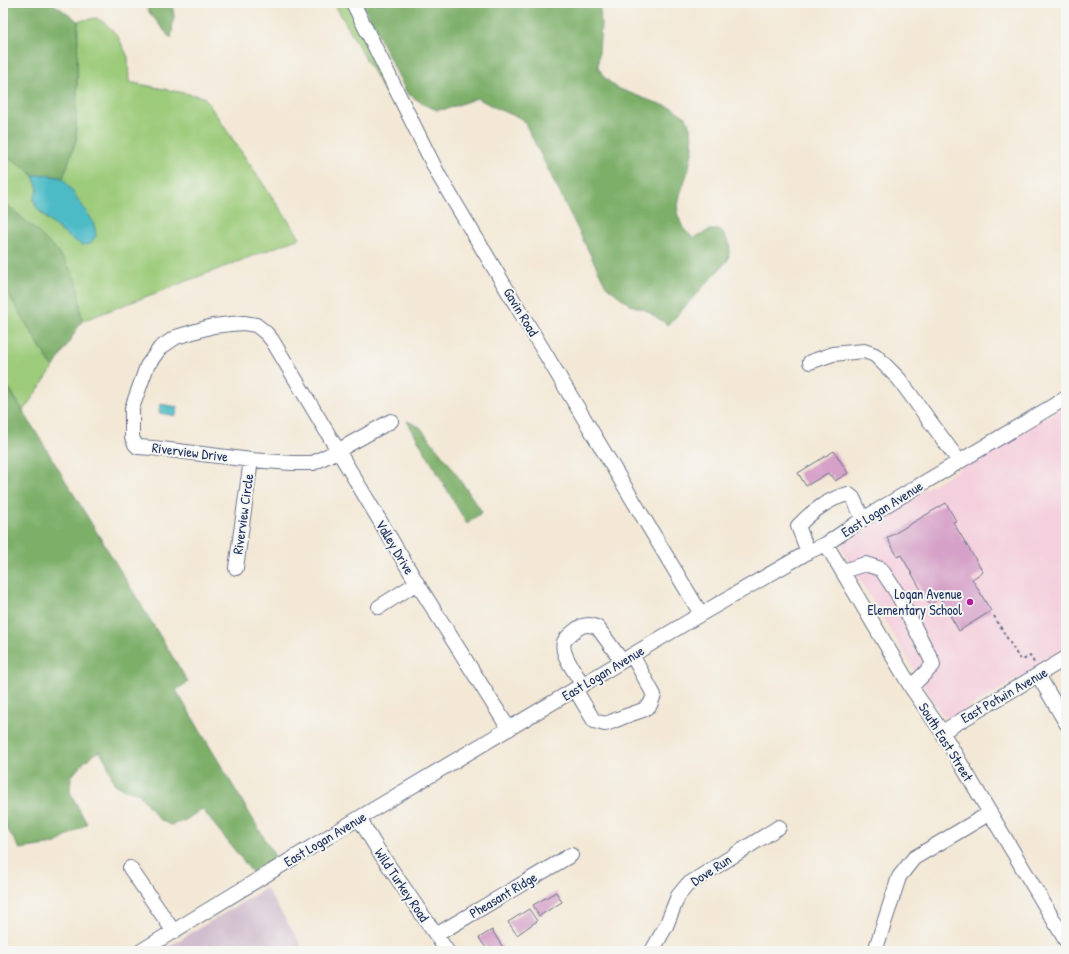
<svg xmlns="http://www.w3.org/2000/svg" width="1069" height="954" viewBox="0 0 1069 954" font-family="'Patrick Hand',sans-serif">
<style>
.built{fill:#f4cfdd}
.industrial{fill:#d0bdcd}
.green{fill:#9ccb79;stroke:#5c7d6c}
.forest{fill:#7daf69;stroke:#4c6f64}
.water{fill:#4dbbc6;stroke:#347592}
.building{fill:#d6a1c8}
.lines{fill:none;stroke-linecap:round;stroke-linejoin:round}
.minor-casing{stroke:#677088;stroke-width:16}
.path{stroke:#677088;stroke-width:2;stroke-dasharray:3 3;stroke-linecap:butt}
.minor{stroke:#fff;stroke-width:14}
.poi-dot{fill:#b5179e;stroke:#f6f6f2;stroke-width:1.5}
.labels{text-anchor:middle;stroke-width:4;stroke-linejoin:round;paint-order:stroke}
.street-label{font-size:14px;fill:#1b2f5e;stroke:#f6f6f2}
.poi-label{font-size:14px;fill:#1b2f5e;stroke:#f6f6f2;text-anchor:end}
</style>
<rect width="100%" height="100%" fill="#f6f6f2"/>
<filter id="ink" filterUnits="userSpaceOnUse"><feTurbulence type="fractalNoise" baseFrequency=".025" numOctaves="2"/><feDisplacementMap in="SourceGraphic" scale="8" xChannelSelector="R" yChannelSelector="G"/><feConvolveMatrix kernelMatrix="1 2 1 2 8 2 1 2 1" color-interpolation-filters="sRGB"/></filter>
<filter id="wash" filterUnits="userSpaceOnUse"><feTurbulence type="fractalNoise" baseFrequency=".012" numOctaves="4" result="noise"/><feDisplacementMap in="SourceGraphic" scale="16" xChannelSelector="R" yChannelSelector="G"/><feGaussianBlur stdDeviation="0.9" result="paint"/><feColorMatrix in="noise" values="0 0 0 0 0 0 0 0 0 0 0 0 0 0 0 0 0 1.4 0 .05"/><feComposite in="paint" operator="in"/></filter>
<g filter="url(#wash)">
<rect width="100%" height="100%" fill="#f3e8d5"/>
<path class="built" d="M1066 405V650L952 718H948L945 717 941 714 844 554 842 547 845 539 847 536Z"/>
<path class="industrial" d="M266 888 305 951H161Z"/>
<path class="green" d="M334 3H349L393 96 388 98Z
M96 18 105 23 117 35 128 57 129 82 204 97 300 238 82 321 77 282 57 251 34 228 3 202V156C13 159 29 167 33 176 35 180 36 185 38 189 37 192 34 195 34 198 33 211 60 230 69 237L92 220 63 178 76 140 78 21Z
M3 285 53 368 23 411 3 378Z"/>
<path class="forest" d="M3 3H52L78 21 76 140 63 178 46 175H33C23 167 15 159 3 156Z
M144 3H172L174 16 171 39 149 12Z
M362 3H598L600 8 601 24 598 67 604 77 617 88 651 101 672 108 686 117 691 130 693 147 689 168 680 195 677 213 683 228 693 238 710 230H721L730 245 728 260 668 325 644 309 630 305 606 286 523 119 500 110 477 98 447 109 437 110 425 105 407 93Z
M3 202 34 228 57 251 70 269 77 282 82 321 53 368 3 285Z
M3 378 188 682 176 690 276 858 252 872 202 809 184 821 170 825 159 819 139 794 122 789 114 783 106 761 99 751 84 762 71 777 70 792 87 824 54 844 20 849 3 822Z
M407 421 420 427 450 465 482 512 467 524Z"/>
<path class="water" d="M33 175H46L63 178 92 220 95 228 96 236 90 244 82 245 69 237 55 226 36 207 34 198 38 189Z
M160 404 178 407 176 416 159 413Z"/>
<g id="blocks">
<path class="building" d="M834 451 848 473 835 481 832 475 830 476 828 473 806 486 798 473Z
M946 503 956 521 953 522 983 572 972 579 991 611 959 631 940 598 930 605 901 555 898 557 887 538Z
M556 892 562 902 539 916 533 905Z
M529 909 537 921 517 935 508 922Z
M492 930 505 951H488L479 938Z"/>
</g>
</g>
<g filter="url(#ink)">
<use href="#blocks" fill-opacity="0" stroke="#677088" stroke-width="1"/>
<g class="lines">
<defs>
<path id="minor" d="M353 3 439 176 701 614
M810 362 833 354 864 351 875 355 899 379 959 461
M391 421 337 451 313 463H292L251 460 153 448 138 447 135 444 132 437V408L147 366 160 348 176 337 213 326 231 324 244 323 256 325 266 333 272 340 417 583 509 729
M826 544 911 687 942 732 1066 941
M808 552 798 526C811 512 830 498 848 494L853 498 863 519
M236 568 251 460
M843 571 865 564 881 569 897 593 932 661 933 665 911 687
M379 607 417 583
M1038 675 1066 723
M583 685C577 675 560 654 564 642 566 637 573 632 577 629 583 624 591 624 598 628L622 661
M575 689 594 721 605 724 611 722 623 717 643 710 650 705 654 695 632 655
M942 732 1066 658
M359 818 378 850 447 951
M130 868 174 932
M436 935 571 855
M141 951 359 818 701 614 808 552 826 544 863 519 1066 398
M652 951 666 926 678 896 687 885 779 827
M875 951 899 877 914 858 990 813"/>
</defs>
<use href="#minor" class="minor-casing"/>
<path class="path" d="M994 616 1019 658 1023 660 1030 656 1035 664"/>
<use href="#minor" class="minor"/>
</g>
</g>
<circle class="poi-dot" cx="970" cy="602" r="4"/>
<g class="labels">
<g class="street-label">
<text transform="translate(521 312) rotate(59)" y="5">Gavin Road</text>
<text transform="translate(190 452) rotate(7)" y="5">Riverview Drive</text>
<text transform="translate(882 509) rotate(-32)" y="5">East Logan Avenue</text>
<text transform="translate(243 514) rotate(-82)" y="5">Riverview Circle</text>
<text transform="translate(395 547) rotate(59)" y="5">Valley Drive</text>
<text transform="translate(603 673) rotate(-31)" y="5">East Logan Avenue</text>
<text transform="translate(1004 695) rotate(-30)" y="5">East Potwin Avenue</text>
<text transform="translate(946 742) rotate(58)" y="5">South East Street</text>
<text transform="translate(325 839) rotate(-31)" y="5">East Logan Avenue</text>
<text transform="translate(711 870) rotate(-33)" y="5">Dove Run</text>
<text transform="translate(402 885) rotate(56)" y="5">Wild Turkey Road</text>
<text transform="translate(503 895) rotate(-31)" y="5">Pheasant Ridge</text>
</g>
<g class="poi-label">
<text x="962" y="599">Logan Avenue<tspan x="962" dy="16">Elementary School</tspan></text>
</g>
</g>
<rect width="1069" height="954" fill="none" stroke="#f6f6f2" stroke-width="16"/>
</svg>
